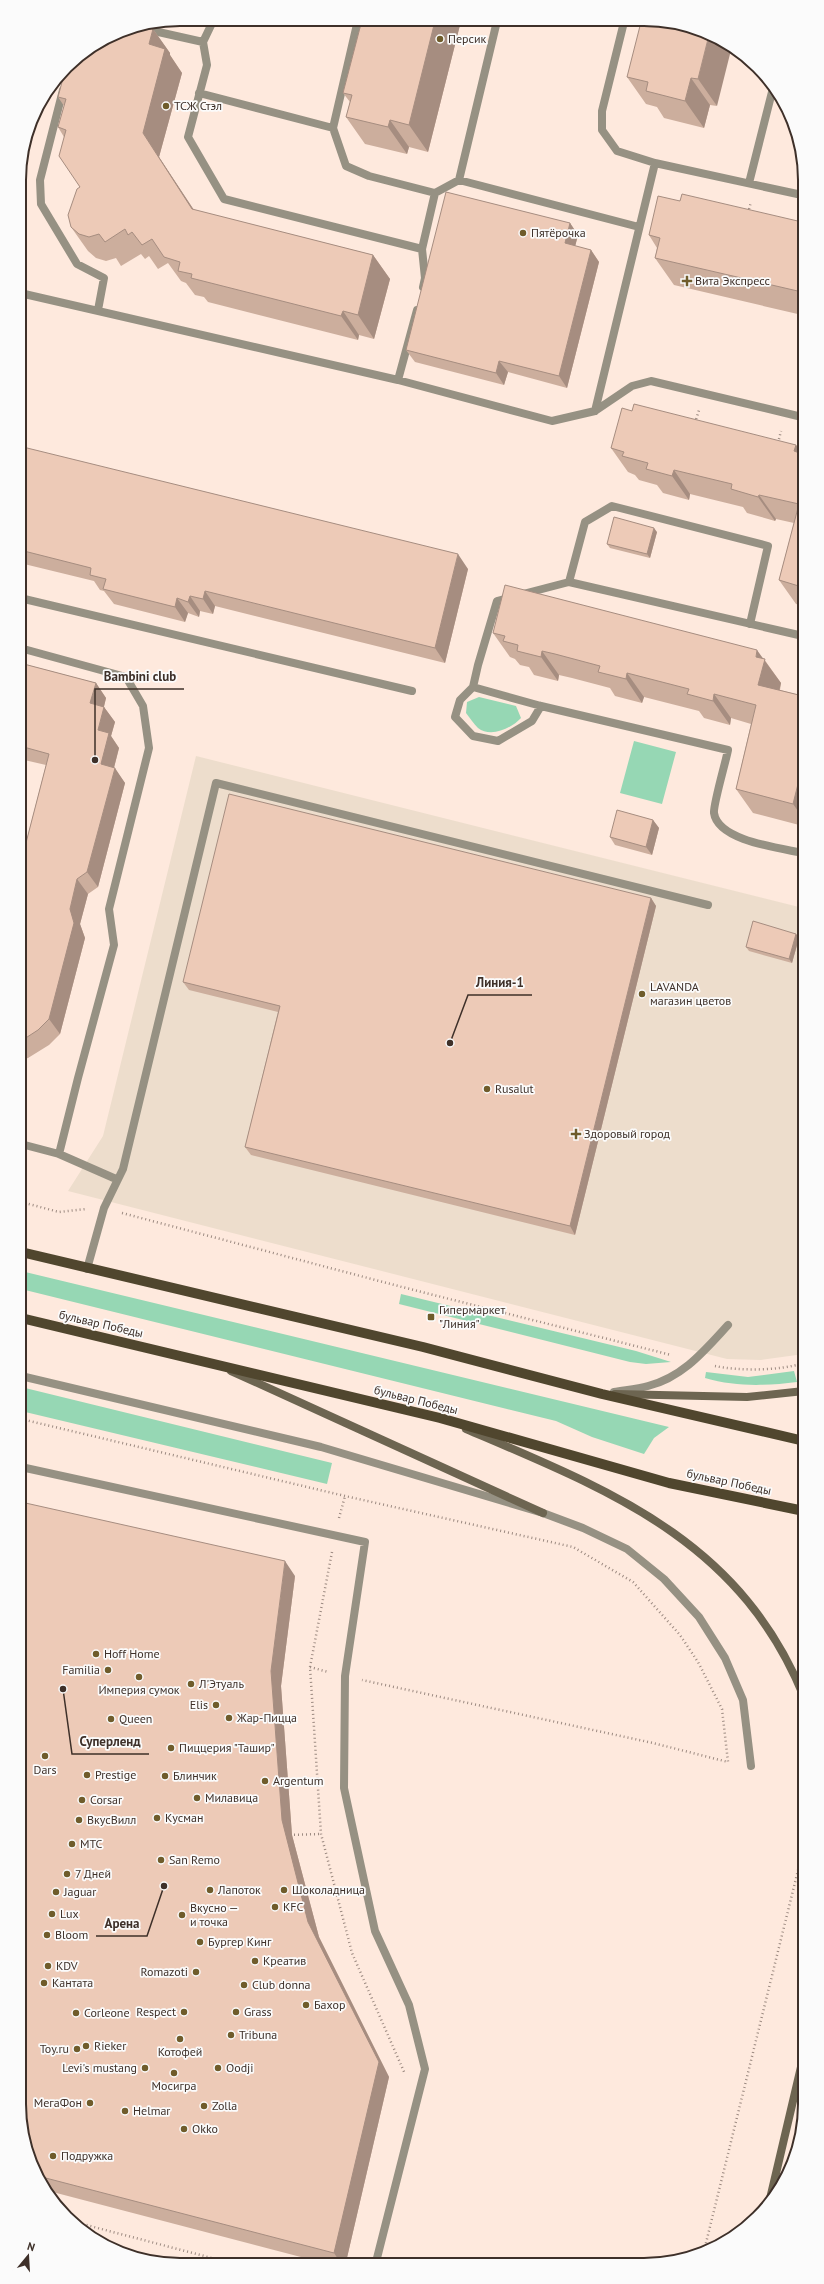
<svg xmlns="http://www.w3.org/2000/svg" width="824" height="2284" viewBox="0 0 824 2284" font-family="'PT Sans',sans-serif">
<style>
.commercial{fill:#edddcc}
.green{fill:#96d7b4}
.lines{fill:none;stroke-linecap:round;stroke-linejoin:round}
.path{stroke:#9c8a81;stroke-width:2.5;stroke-dasharray:1 3;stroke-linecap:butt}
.lane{stroke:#969183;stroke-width:8}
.street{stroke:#969183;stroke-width:8}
.secondary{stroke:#6d6551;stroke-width:8}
.primary{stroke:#50462e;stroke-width:10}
.wall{fill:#ccae9d}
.shaded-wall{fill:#a68d80}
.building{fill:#edcab7;stroke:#a68d80}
.poi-dot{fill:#6f5c2b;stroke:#fbfbfb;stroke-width:1.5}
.labels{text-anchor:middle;stroke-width:3.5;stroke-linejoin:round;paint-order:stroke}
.poi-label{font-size:12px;fill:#3e3029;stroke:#fbfbfb;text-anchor:start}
.street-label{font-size:12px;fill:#3e3029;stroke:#fbfbfb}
.rim{fill:none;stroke:#3e3029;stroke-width:2}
.leader{fill:none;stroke:#3e3029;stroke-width:1.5}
.callout-dot{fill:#3e3029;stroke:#fbfbfb;stroke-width:1.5}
.callout-label{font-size:13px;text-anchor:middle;font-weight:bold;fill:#3e3029;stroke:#fbfbfb;stroke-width:3.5;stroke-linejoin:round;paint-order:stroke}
</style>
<rect width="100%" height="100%" fill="#fee9dd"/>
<path class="commercial" d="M196 756 803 908 804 1354 761 1360 727 1359 68 1191 103 1136Z"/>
<path class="green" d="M479 697 516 706 521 718C512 728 491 738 478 728 474 724 470 718 466 713L467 702Z
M634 741 676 752 662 804 620 793Z
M21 1271 669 1427 654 1438 644 1454 592 1437 556 1421 21 1289Z
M401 1294 636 1351 671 1362 646 1364 630 1362 399 1304Z
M794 1371 797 1382C765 1386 736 1387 705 1378L706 1372 748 1377Z
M21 1387 332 1463 327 1484 21 1411Z"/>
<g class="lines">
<path class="path" d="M748 213 751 202
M695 423 699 410
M778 443 781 431
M21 1202 59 1212 86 1209
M122 1213 402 1287 671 1355
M715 1366C739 1371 779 1371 804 1363
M21 1419 345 1496 573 1547 633 1582 680 1635 698 1662 722 1709 728 1762 653 1743 362 1680
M339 1518 345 1496
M332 1552 310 1667 321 1834 352 1953 405 2074
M310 1667 328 1672
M290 1835 321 1834
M71 2221 227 2262
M704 2251 804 1846"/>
<path class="lane" d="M214 19 203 42 207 65 188 137 224 199 422 249 425 278 423 287
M624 22 602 111V130L617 151 655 163 802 195
M145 29 203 42
M63 90 40 180 41 204 77 264 104 278 98 310
M199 93 333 128 346 166 369 176 435 193 459 180 639 227
M333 128 358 20
M459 180 497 21
M749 183 773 88
M422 249 435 193
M20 293 398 380 552 421 595 411 632 386 651 381 802 417
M398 380 417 310
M595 411 655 163
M569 582 585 522 612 506 768 546 750 624
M523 594 569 582 803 636
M512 597 497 601 478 665 473 687 541 706 728 750C726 761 713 805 714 813 718 841 780 848 803 853
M20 598 412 691
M20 648 126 677 143 706 149 748 109 909 114 945 78 1078 59 1154
M473 687 460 700 455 717 473 736 498 741 532 721 541 706
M21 1144 59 1154 116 1179
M87 1269 104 1208 123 1169 216 783 708 905
M614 1392C625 1390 637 1389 648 1386 683 1377 704 1351 728 1325
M21 1467 365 1542 345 1676 344 1788 375 1931 409 2005 425 2069 376 2262"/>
<path class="street" d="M21 1376 321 1447 543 1513 583 1528 627 1549 664 1579 699 1617 725 1658 743 1700 751 1766"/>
<path class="secondary" d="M231 1371 543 1513
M615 1394 747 1397 804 1391
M466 1429C611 1491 740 1540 804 1697
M769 2203 805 2050"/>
<path class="primary" d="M21 1252 423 1347 602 1394 804 1441
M21 1318 440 1418 669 1483 804 1511"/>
</g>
<path class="wall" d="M362 20 461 21 428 152 409 147 407 154 365 144 346 117 350 102 343 93Z
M675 22 717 106 710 105 704 128 664 118 657 107 646 104 627 77Z
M153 29 170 53V55L182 73 159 157 194 210 373 255 390 279 374 339 359 335 358 340 208 302 204 297 195 295 186 283 181 281 168 263 158 269 149 256 145 259 141 254 121 266 116 258 106 261 96 258 88 251 71 227 80 187 64 137 58 127 64 106 58 97 98 46Z
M680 201 802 222V315L674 285 655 258 657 248 649 235Z
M570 223 578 235 575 246 591 250 599 262 567 388 508 372 504 385 415 362 406 350Z
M632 411 796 445 802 454 803 606 796 604 779 580 794 523 776 519 775 521 747 513 743 507 690 494 689 500 663 493 657 485 639 480 635 475 628 472 611 448Z
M20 460 468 569 445 663 215 606 213 614 200 611 199 617 188 613 185 622 114 604 104 591 100 590 94 581 20 563Z
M657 532 650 558 610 548 607 544Z
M493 633 764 659 781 683 780 690 803 696V826L753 813 736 789 751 724 731 718 730 725 704 718 699 711 644 697 642 703 615 696 610 688 572 678 559 675 558 681 534 675 529 667 520 665 515 659 510 657Z
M20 663 96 683 106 698 104 707 115 722 111 736 119 748 114 768 125 783 98 887 88 894 80 924 85 938 60 1034 49 1045 28 1058 21 1060 20 866 46 765 20 759Z
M653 820 659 828 652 855 615 845 610 837Z
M651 898 656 906 575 1235 251 1155 245 1147 278 1012 189 990 183 982Z
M796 934 799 938 792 963 749 951 746 947Z
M295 1576 281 1686 292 1835 319 1937 389 2077 346 2262H320L45 2190 41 2184 22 2135Z"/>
<path class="shaded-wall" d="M435 21H461L428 152 409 125Z
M153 29 170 53V55L182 73 159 157 209 233 192 209 143 133 149 44Z
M709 35 724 41 732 46 717 106 698 79Z
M691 78 710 105 704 128 685 101Z
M390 120 409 147 407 154 388 127Z
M570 223 578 235 573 255 565 243Z
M591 250 599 262 567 388 559 376Z
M373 255 390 279 374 339 358 315Z
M343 311 359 335 358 340 341 316Z
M499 361 508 372 504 385 496 373Z
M796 445 802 454 794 451Z
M674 470 690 494 689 500 672 476Z
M759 495 776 519 775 521 758 497Z
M654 528 657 532 650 558 647 554Z
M458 554 468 569 445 663 435 648Z
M205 591 215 606 213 614 203 599Z
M190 596 200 611 199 617 188 602Z
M177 598 188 613 185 622 175 607Z
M757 650 781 683 775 709 758 685 756 657Z
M542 651 559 675 558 681 541 657Z
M627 673 644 697 642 703 626 679Z
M96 683 106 698 101 718 90 703Z
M714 694 731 718 730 725 713 701Z
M104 707 115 722 111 736 119 748 111 779 101 764 98 730Z
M115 768 125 783 98 887 87 872Z
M800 776 803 780V818L793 804Z
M653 820 659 828 652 855 646 847Z
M77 879 88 894 80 924 85 938 60 1034 49 1019 70 909Z
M651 898 656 906 575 1235 570 1226Z
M796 934 799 938 792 963 789 959Z
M285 1561 295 1576 281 1686 292 1835 319 1937 389 2077 346 2262H340L334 2253 282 1820 271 1671Z"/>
<path class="building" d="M362 20 435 21 409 125 390 120 388 127 346 117 352 95 343 93Z
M641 22H675L709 35 698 79 691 78 685 101 646 91 648 82 627 77Z
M143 26 153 29 149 44 165 49 143 133 192 209 373 255 358 315 343 311 341 316 191 278 192 274 178 271 180 262 164 257 152 239 142 245 132 232 128 235 125 229 105 242 99 234 89 237 79 234 71 227 68 215 77 189 80 187 59 156 66 130 58 127 66 99 58 97 65 71 74 59 96 45 98 46V44L119 31Z
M446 192 570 223 565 243 591 250 559 376 499 361 496 373 406 350Z
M682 194 802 222V292L655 258 660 238 649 235 658 196 680 201Z
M634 404 796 445 794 451 802 454V587L779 580 799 504 759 495 758 497 731 489 732 484 674 470 672 476 646 469 648 463 622 456 624 452 611 448 622 408 632 411Z
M23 447 458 554 435 648 205 591 203 599 190 596 188 602 177 598 175 607 103 589 106 579 90 575 91 568 20 550V460Z
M614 517 654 528 647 554 607 544Z
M505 585 757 650 756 657 765 659 758 685 803 696V777L800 776 793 804 736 789 756 705 714 694 713 701 687 694 689 689 627 673 626 679 598 672 600 666 555 654 542 651 541 657 517 651 518 645 503 641 505 636 493 633Z
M20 663 96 683 90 703 104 707 98 730 109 733 101 764 115 768 87 872 77 879 70 909 74 923 49 1019 38 1030 21 1041 20 866 49 754 20 746Z
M229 794 651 898 570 1226 245 1147 280 1006 183 982Z
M617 810 653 820 646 847 610 837Z
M753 921 796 934 789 959 746 947Z
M21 1502 285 1561 271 1671 282 1820 308 1922 379 2062 334 2253 38 2176 22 2135Z"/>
<g class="poi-dot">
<circle cx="440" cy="39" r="4"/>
<circle cx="166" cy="106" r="4"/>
<circle cx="523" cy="233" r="4"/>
<path d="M685 275h4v4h4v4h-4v4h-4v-4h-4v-4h4z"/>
<circle cx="642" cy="994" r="4"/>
<circle cx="487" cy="1089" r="4"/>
<path d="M574 1128h4v4h4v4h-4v4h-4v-4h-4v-4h4z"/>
<rect x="427" y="1313" width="8" height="8" rx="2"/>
<circle cx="96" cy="1654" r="4"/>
<circle cx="108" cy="1670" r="4"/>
<circle cx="139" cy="1677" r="4"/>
<circle cx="191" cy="1684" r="4"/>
<circle cx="216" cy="1705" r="4"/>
<circle cx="229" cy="1718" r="4"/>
<circle cx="111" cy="1719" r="4"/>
<circle cx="171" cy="1748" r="4"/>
<circle cx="45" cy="1756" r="4"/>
<circle cx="87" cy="1775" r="4"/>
<circle cx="165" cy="1776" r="4"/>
<circle cx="265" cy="1781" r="4"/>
<circle cx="197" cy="1798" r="4"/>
<circle cx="82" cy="1800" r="4"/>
<circle cx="157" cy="1818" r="4"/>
<circle cx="79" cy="1820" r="4"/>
<circle cx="72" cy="1844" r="4"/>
<circle cx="161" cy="1860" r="4"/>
<circle cx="67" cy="1874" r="4"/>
<circle cx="210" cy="1890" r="4"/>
<circle cx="284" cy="1890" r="4"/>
<circle cx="56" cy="1892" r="4"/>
<circle cx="275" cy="1907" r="4"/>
<circle cx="52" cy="1914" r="4"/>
<circle cx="182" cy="1915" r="4"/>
<circle cx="47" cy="1935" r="4"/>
<circle cx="200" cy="1942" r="4"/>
<circle cx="255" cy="1961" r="4"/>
<circle cx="48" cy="1966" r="4"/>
<circle cx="196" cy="1972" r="4"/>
<circle cx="44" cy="1983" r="4"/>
<circle cx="244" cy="1985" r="4"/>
<circle cx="306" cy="2005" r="4"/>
<circle cx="184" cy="2012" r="4"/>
<circle cx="236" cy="2012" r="4"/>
<circle cx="76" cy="2013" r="4"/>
<circle cx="231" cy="2035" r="4"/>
<circle cx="180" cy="2039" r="4"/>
<circle cx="86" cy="2046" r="4"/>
<circle cx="77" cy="2049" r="4"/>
<circle cx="145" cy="2068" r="4"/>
<circle cx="218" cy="2068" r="4"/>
<circle cx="174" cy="2073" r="4"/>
<circle cx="90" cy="2103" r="4"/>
<circle cx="204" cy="2106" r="4"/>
<circle cx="125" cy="2111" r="4"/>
<circle cx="184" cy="2129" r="4"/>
<circle cx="53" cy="2156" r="4"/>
</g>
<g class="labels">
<g class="poi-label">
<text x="448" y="43">Персик</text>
<text x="174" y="110">ТСЖ Стэл</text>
<text x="531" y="237">Пятёрочка</text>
<text x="695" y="285">Вита Экспресс</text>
<text x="650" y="991">LAVANDA<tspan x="650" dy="14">магазин цветов</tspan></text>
<text x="495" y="1093">Rusalut</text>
<text x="584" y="1138">Здоровый город</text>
<text x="439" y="1314">Гипермаркет<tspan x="439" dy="14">"Линия"</tspan></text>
<text x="104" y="1658">Hoff Home</text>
<text x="100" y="1674" text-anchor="end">Familia</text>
<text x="199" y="1688">Л'Этуаль</text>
<text x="139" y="1694" text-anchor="middle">Империя сумок</text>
<text x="208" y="1709" text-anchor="end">Elis</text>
<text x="237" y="1722">Жар-Пицца</text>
<text x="119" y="1723">Queen</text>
<text x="179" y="1752">Пиццерия "Ташир"</text>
<text x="45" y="1774" text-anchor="middle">Dars</text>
<text x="95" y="1779">Prestige</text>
<text x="173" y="1780">Блинчик</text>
<text x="273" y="1785">Argentum</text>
<text x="205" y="1802">Милавица</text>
<text x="90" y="1804">Corsar</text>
<text x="165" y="1822">Кусман</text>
<text x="87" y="1824">ВкусВилл</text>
<text x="80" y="1848">МТС</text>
<text x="169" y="1864">San Remo</text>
<text x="75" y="1878">7 Дней</text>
<text x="218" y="1894">Лапоток</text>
<text x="292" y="1894">Шоколадница</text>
<text x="64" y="1896">Jaguar</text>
<text x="283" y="1911">KFC</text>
<text x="190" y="1912">Вкусно —<tspan x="190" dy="14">и точка</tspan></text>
<text x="60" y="1918">Lux</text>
<text x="55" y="1939">Bloom</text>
<text x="208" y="1946">Бургер Кинг</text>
<text x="263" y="1965">Креатив</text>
<text x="56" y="1970">KDV</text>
<text x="188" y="1976" text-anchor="end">Romazoti</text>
<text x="52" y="1987">Кантата</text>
<text x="252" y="1989">Club donna</text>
<text x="314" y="2009">Бахор</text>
<text x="176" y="2016" text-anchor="end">Respect</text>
<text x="244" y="2016">Grass</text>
<text x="84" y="2017">Corleone</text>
<text x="239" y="2039">Tribuna</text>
<text x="94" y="2050">Rieker</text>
<text x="69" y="2053" text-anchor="end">Toy.ru</text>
<text x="180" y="2056" text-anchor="middle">Котофей</text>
<text x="137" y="2072" text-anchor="end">Levi's mustang</text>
<text x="226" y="2072">Oodji</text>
<text x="174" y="2090" text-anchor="middle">Мосигра</text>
<text x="82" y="2107" text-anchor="end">МегаФон</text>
<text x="212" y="2110">Zolla</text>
<text x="133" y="2115">Helmar</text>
<text x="192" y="2133">Okko</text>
<text x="61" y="2160">Подружка</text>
</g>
<g class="street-label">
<text transform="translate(101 1324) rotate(13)" y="4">бульвар Победы</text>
<text transform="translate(416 1400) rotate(14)" y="4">бульвар Победы</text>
<text transform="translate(729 1482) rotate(12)" y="4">бульвар Победы</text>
</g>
</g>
<path d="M0 0H824V2284H0ZM180 26H644A154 154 0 0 1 798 180V2104A154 154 0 0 1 644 2258H180A154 154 0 0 1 26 2104V180A154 154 0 0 1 180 26Z" fill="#fbfbfb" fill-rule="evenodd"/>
<path class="rim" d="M180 26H644A154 154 0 0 1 798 180V2104A154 154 0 0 1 644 2258H180A154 154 0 0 1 26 2104V180A154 154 0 0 1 180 26Z"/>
<path class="leader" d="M95 760L95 689H184M450 1043L468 995H532M63 1689L72 1754H149M164 1886L147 1936H96"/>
<g class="callout-dot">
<circle cx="95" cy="760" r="4"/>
<circle cx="450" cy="1043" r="4"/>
<circle cx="63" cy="1689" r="4"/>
<circle cx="164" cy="1886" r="4"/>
</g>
<g class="callout-label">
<text x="140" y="681">Bambini club</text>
<text x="500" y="987">Линия-1</text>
<text x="110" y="1746">Суперленд</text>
<text x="122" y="1928">Арена</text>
</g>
<g transform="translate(28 2256) rotate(18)" stroke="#fbfbfb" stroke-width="3" paint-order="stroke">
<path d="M0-3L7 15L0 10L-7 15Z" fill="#3e3029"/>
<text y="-6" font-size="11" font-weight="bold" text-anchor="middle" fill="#3e3029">N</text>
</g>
</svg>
